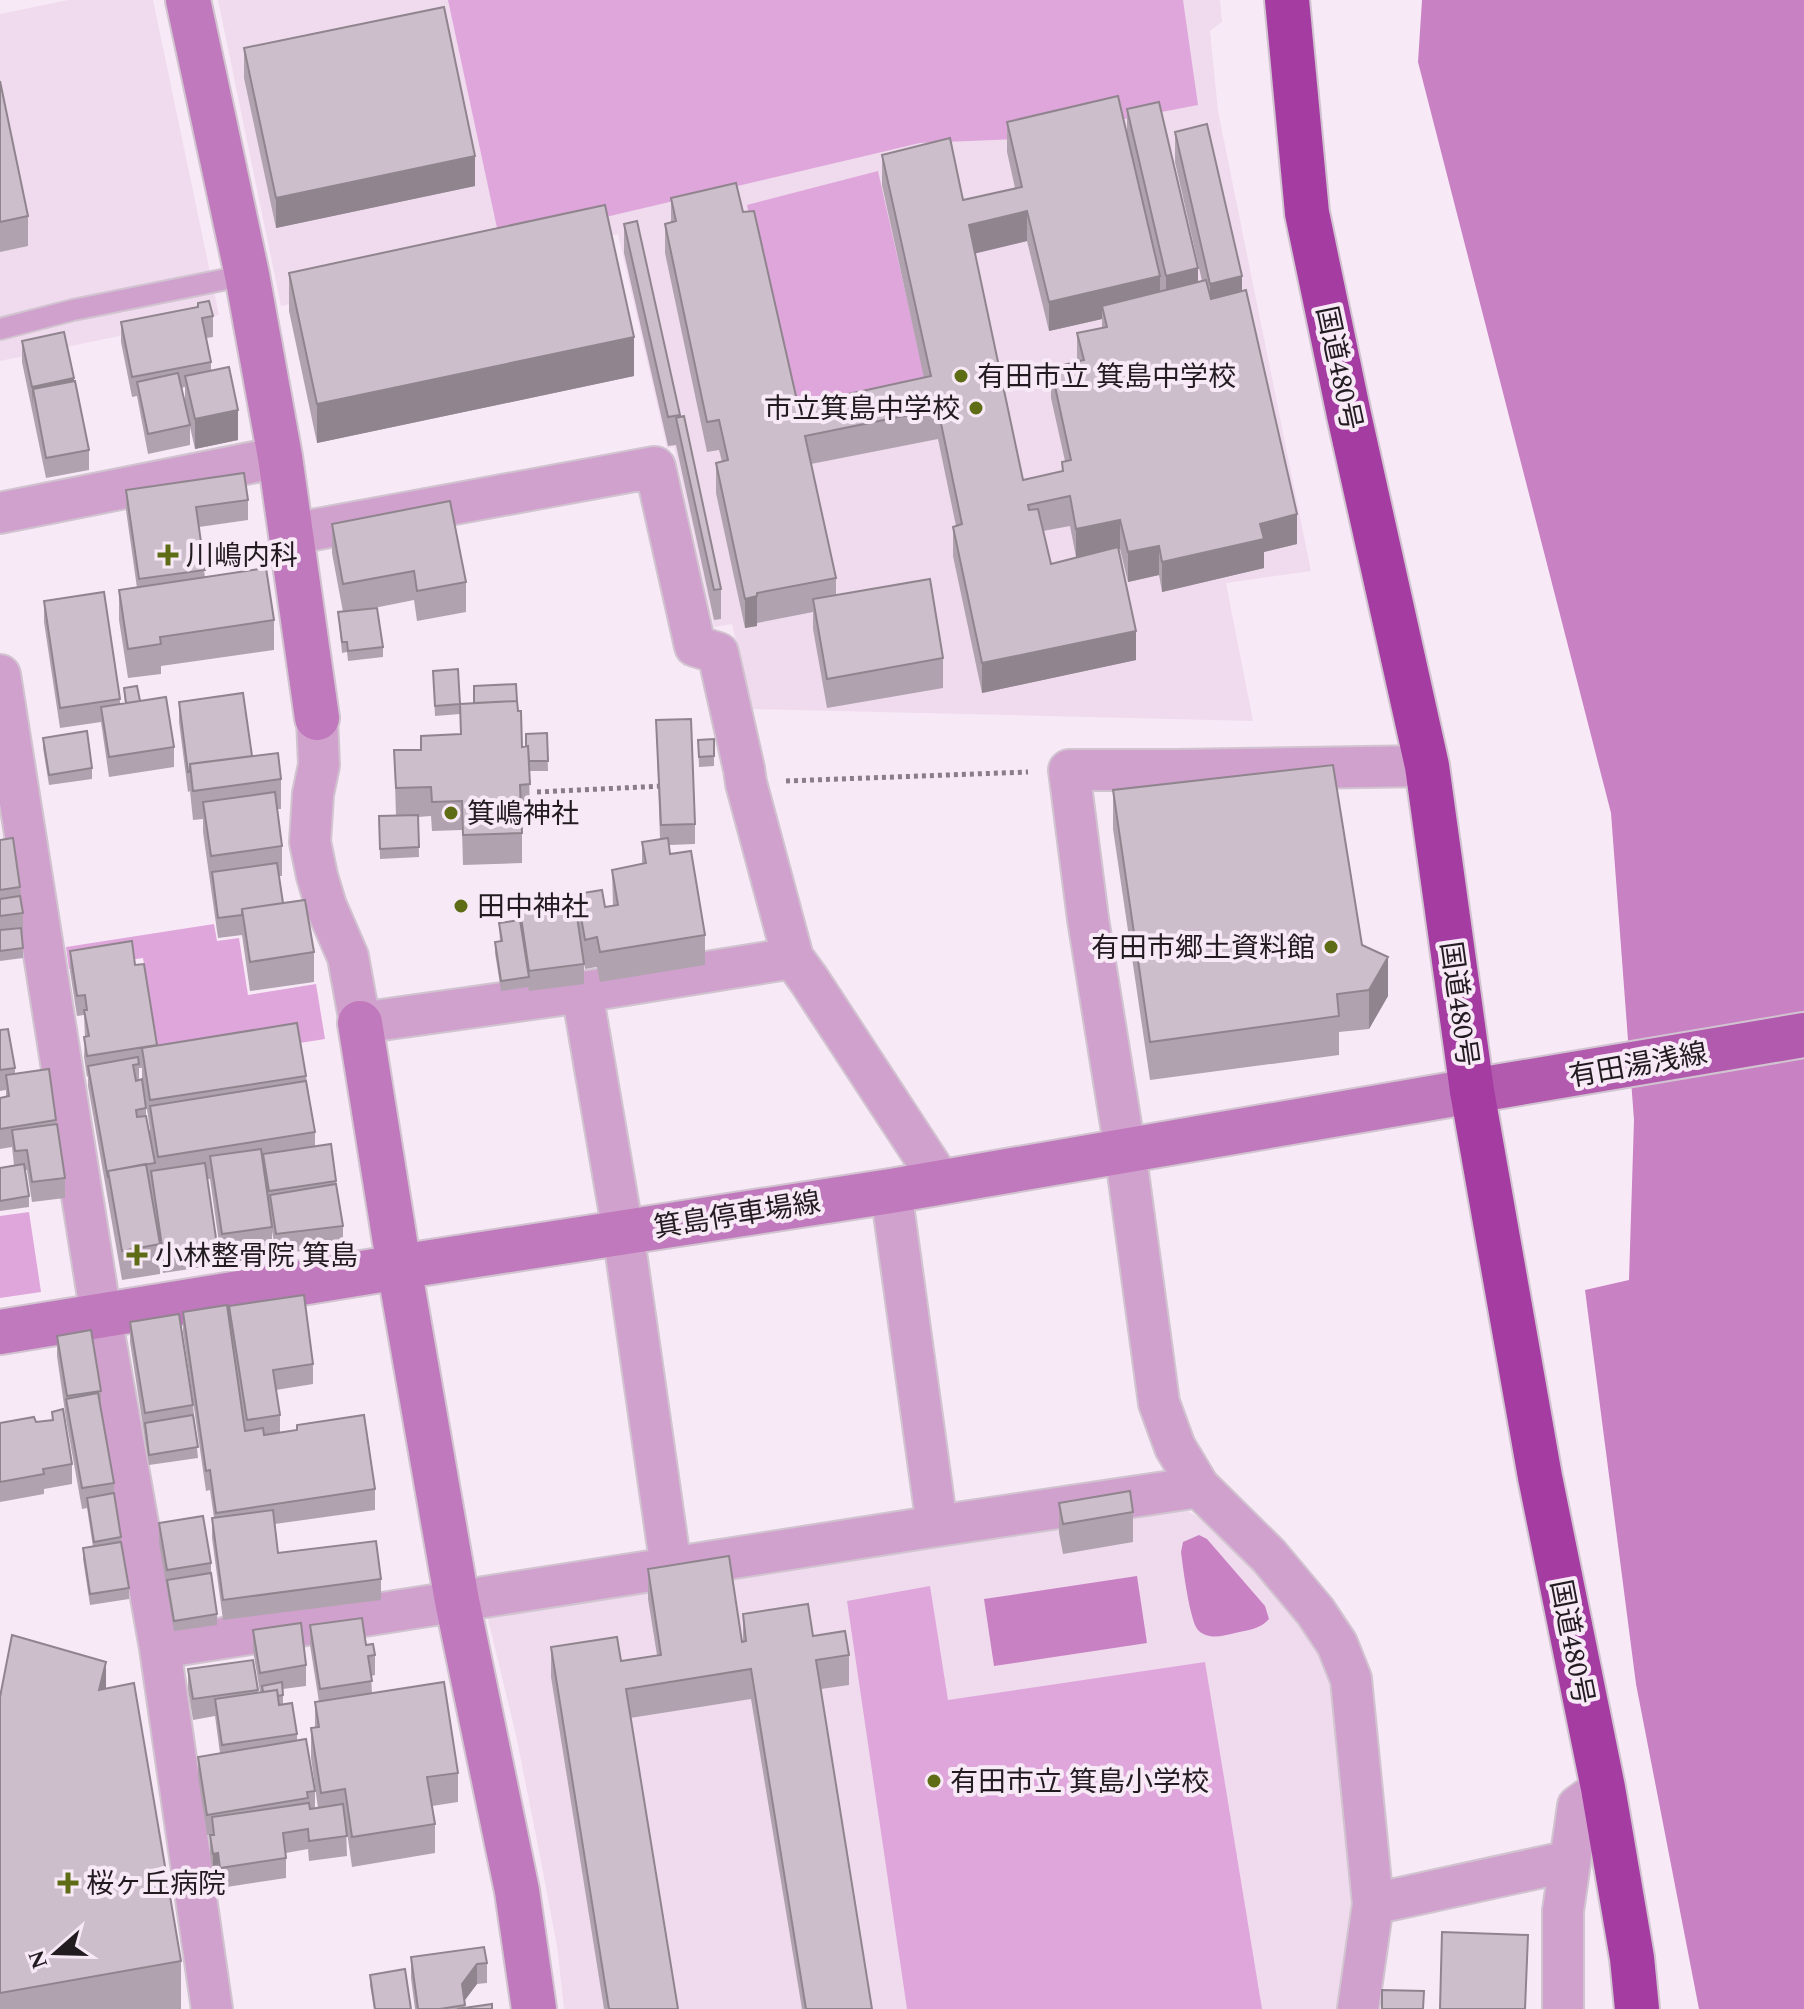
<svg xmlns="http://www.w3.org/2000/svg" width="1804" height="2009" viewBox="0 0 1804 2009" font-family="Spectral,'Noto Sans JP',serif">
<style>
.built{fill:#efdbed}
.green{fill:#dfa6db}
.water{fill:#c881c3}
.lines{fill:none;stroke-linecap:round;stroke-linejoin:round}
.lane-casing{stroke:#d1c4d0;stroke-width:24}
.street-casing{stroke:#d1c4d0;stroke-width:44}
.secondary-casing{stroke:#d1c4d0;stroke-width:48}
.primary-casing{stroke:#d1c4d0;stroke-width:48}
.highway-casing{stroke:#d1c4d0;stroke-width:48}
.path{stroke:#897e88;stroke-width:5;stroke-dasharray:4 4;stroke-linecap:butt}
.lane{stroke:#d1a1cd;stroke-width:20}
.street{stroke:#d1a1cd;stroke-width:40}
.secondary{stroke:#c079bc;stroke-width:44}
.primary{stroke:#b25aae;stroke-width:44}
.highway{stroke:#a53ca2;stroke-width:44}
.wall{fill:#b0a3af;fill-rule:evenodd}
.shaded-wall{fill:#90858e}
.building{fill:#cdbecb;stroke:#90858e;stroke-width:2}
.poi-dot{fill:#5d6c15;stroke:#f8e9f7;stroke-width:3}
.labels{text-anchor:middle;stroke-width:8;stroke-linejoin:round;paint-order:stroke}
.street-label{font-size:28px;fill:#221c21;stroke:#f8e9f7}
.poi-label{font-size:28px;fill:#221c21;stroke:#f8e9f7;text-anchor:start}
</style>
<rect width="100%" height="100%" fill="#f8e9f7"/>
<path class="built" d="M68 0H153L219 315 0 361V14Z
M218 0H1220L1222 22 1210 31 1218 111 1311 571 1226 583 1253 721 752 709 732 624 714 627 674 447 667 448 618 234 281 306Z
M1178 1505 1211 1525 1230 1541 1317 1645 1334 1692 1347 1827 1352 1930 1338 2009H564L557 1946 538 1846 516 1735 487 1615Z"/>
<path class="green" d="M448 0H1183L1198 105 1020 139 920 143 500 242Z
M878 171 931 406 798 434 747 205Z
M214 924 217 941 239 938 248 995 316 984 325 1039 160 1065 143 958 69 969 66 947Z
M29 1212 41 1292 0 1298V1216Z
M930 1586 948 1700 1205 1662 1262 2009H907L847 1601Z"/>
<path class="water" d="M1422 0H1804V2009H1699L1636 1684 1585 1290 1629 1280 1634 1120 1611 813 1418 62Z
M1199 1535 1207 1539 1265 1606 1269 1619C1261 1629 1247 1630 1235 1633 1223 1636 1209 1640 1199 1631 1190 1624 1183 1567 1181 1552L1183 1542Z
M1137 1576 1147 1643 994 1666 984 1599Z"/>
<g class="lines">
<defs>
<path id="lane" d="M0 329 73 310 247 275"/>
<path id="street" d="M0 513 280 457
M291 534 655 467 695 646 718 653 744 769 746 783 793 958
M0 675 101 1316 160 1648 212 2009
M317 718 319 765 313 794 310 842 317 876 326 906 348 957 360 1023 582 992 793 958 809 980 941 1182
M582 992 623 1232 671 1568
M891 1191 937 1526
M160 1648 937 1526 1199 1487
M1373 1904 1351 1679 1337 1644 1315 1611 1269 1556 1199 1487 1175 1447 1159 1403 1125 1150 1088 919 1069 770H1176L1427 766
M1358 2009 1373 1904 1570 1861
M1563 2009V1911L1578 1806 1603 1788"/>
<path id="secondary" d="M188 0 247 275 280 457 317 718
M360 1023 399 1267 457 1601 517 1891 534 2009
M0 1332 399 1267 891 1191 1472 1091"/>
<path id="primary" d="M1472 1091 1804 1035"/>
<path id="highway" d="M1287 0 1307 213 1349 415 1427 766 1472 1091 1540 1477 1603 1788 1632 1958 1637 2009"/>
</defs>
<use href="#lane" class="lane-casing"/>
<use href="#street" class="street-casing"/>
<use href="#secondary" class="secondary-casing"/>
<use href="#primary" class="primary-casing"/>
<use href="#highway" class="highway-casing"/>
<path class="path" d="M786 781 1028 772
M537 792 664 786"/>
<use href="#lane" class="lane"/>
<use href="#street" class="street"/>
<use href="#secondary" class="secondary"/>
<use href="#primary" class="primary"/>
<use href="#highway" class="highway"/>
</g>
<path class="wall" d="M244 48 475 186 276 228 244 78Z
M0 81 28 216V246L0 252Z
M1127 109 1198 282 1202 281 1175 162V132L1242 291 1297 544 1264 552V568L1162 592 1159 575 1128 582 1120 549 1119 550 1136 660 982 693 953 556V527L956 526 938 439 811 464 836 578V595L943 658V688L827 708 813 629V612L757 623V626L745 628 716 493V463L722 462 719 450 707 452 665 253V224L671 222V198L743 212 798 405 924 378 882 185V155L963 200 1015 188 1007 152V122L1127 133ZM1027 241 1049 331 1102 319V328L1077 333V362L1051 368V398L1065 461 1062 462V471L1023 480 975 253ZM1070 526 1076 557 1051 564 1043 531Z
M624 224 680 415 721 589V619L714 620 676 445 668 446 624 253Z
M289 273 634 376 317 443 289 311Z
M198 303 213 316V337L206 338 211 362V370L238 440 195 449 185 405V387L181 388 190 425V445L148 454 137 396 132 397 121 342V322L198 307Z
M22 341 74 381 89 450V470L46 478 22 362Z
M126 490 248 500V520L199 527 205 578 274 620V650L161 666V674L128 678 119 620V590L137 588 126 510Z
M332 524 466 582V612L417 621 414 600 369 609 383 647V657L348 661 347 652 342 653 338 612H343L332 553Z
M44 601 120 699V704L125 703 124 688 140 701 174 747V767L109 777 101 722 60 728 44 622Z
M433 671 460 704 518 711 522 747 526 746 547 733 548 771H529L530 814H522V863L463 865 462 830 432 831 431 816 418 817 419 857 380 859 379 816H396L394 750H421L460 734V714L435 716Z
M179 702 281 779V809H277L282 846V876H279L283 903 314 952V982L250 991 242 935 218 938 203 832V819L193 820 190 791 188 792 179 722Z
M656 720 695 824V844L669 845 670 854 705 935V965L600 982 597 967 585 969 581 947 584 964V984L529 991 528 987 501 991 495 953V942H500L499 923 519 920V904L577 921V894L605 907 613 906 612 870 642 864V842L660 839Z
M43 738 92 768V779L49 785 43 748Z
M714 739V766L699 767 698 740Z
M1113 790 1362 945 1388 996 1369 1029 1339 1032V1055L1150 1080 1113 829Z
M0 840 20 887 23 913V933H22L23 948V958L0 961Z
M70 951 135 965 157 1045 306 1076 315 1132V1146L336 1181 343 1226V1246L276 1254 272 1231V1256L222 1264 210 1179H207L217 1245V1265L163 1273 160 1255V1274L122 1280 88 1086V1076L87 1077 84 1057 85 1037 84 1015 77 1016 70 971ZM139 1068H142V1078L150 1129V1135L146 1116V1108L139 1080Z
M0 1030 15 1068V1074L56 1120 65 1178V1198L32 1202 27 1170H25L29 1196V1207L0 1211V1168L14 1165 12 1147 0 1149V1098L6 1097V1090L0 1091Z
M229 1306 313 1364V1384L276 1390 280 1415V1433L375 1489V1510L275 1524 278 1553 381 1579V1600L223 1620 212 1538V1518H214L210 1490 206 1491 183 1332V1312L229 1322Z
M130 1322 193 1405 198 1458 149 1465 130 1342Z
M57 1336 101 1391V1409L114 1483V1493L121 1537V1544L129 1588V1599L90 1605 83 1559V1548L93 1547 87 1508 82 1509 66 1419 57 1356Z
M52 1412 72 1464V1484L44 1489V1494L0 1502V1423L36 1422 52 1420Z
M1059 1503 1133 1512V1542L1063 1554 1059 1533Z
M159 1523 211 1563V1573L217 1614V1625L174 1631 159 1543Z
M648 1569 743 1642V1614L813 1636 849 1655V1685L821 1689 872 2009H802L751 1699 630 1718 678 2009H604L551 1677V1647L621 1661 657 1655 648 1599Z
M310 1625 366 1645 375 1655V1675L371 1676 372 1693 458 1773V1802L432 1806 435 1824V1853L352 1867 346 1825 347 1856 309 1861 308 1849 286 1853V1878L220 1888 218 1873 213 1874 210 1855V1835L212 1834 207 1835 198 1777V1757L220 1753 215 1716 193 1720 188 1689V1669L258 1690V1693L260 1692 253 1650V1630L306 1665V1686L283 1689V1705L297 1734V1740L315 1791V1808H318L311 1758V1728L315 1727V1702H319L310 1645Z
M106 1689 181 1961V2009H0V1697Z
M411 1957 487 1963V1983L477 1984 464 2001 465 2008 492 2009H415L411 1978Z
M370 1975 411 2009H374L370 1985Z"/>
<path class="shaded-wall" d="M475 156V186L276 228V198Z
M1027 211V241L969 255V225Z
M1198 268V298L1166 305V276Z
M1160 276V305L1102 306V319L1049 331V302Z
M1242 276V306L1210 313V284Z
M634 337V376L317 443V404Z
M74 378V398L33 389 32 407V387Z
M238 410V440L195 449V419Z
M1297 514V544L1264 552V568L1162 592V562L1260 524Z
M1120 520V549L1076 559V529Z
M1159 546V575L1128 582V552Z
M757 596V626L745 628V599Z
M1136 631V660L982 693V663Z
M1388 957V996L1369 1029V990Z
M106 1662V1716L99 1690Z
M218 1853V1873L213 1874V1854Z
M477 1964V1984L462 2004V1984Z"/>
<path class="building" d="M444 7 475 156 276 198 244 48Z
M0 81 28 216 0 222Z
M1118 96 1160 276 1049 302 1027 211 969 225 1023 480 1063 471 1062 462 1071 460 1051 368 1084 360 1077 333 1107 327 1102 306 1206 280 1211 299 1246 290 1297 514 1260 524 1264 539 1162 562 1159 546 1128 552 1120 520 1076 529 1070 496 1028 505 1029 510 1038 509 1051 564 1118 547 1136 631 982 663 953 527 962 524 938 409 805 436 836 578 757 593V596L745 599 716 463 728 460 719 420 707 422 665 224 676 221 671 198 736 183 743 212 754 211 798 405 931 376 882 155 950 138 963 200 1022 187 1007 122Z
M1159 102 1198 268 1166 276 1127 109Z
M1207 124 1242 276 1210 284 1175 132Z
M605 205 634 337 317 404 289 273Z
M637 221 680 415 668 417 624 224Z
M209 301 213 316 202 318 211 362 132 377 121 322 198 307V303Z
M64 332 74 378 32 387 22 341Z
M229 367 238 410 195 419 185 376Z
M178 373 190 425 148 434 137 382Z
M75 381 89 450 46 458 33 389Z
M684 416 721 589 714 590 676 418Z
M244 473 248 500 196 507 205 570 139 579 126 490Z
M450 501 466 582 417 591 414 571 343 584 332 524Z
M266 568 274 620 160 637 161 644 128 649 119 590Z
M930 579 943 658 827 679 813 599Z
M104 592 120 699 60 708 44 601Z
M377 608 383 647 348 651 347 642H342L338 612Z
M458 669 460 704 435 706 433 671Z
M516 684 517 701 474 703V686Z
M137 686 140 701 126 703 124 688Z
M243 693 252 756 190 764V771L188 772 179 702Z
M166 697 174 747 109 757 101 707Z
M517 701 518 711H521L522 747 528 746 530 784 520 785 522 833 463 835 462 801 432 802 431 787 396 788 394 750H421V736L461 734 460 704Z
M691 719 695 824 661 825 656 720Z
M87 731 92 768 49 775 43 738Z
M547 733 548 761H529L528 746H526V734Z
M714 739V756L699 757 698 740Z
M278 753 281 779 193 791 190 764Z
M1333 765 1362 945 1388 957 1369 990 1337 994 1339 1016 1150 1042 1113 790Z
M275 792 282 846 211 856 203 802Z
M418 815 419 847 380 849 379 816Z
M13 838 20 887 0 890V840Z
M668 838 670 854 691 851 705 935 600 952 597 937 585 940 577 894 602 890 605 907 618 905 612 870 646 863 642 842Z
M277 863 283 903 242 909V915L218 918 212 872Z
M20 896 23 913 0 916V899Z
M574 896 584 964 529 971 519 904Z
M305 900 314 952 250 962 242 909Z
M520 920 529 977 501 981 495 942 502 941 499 923Z
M21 928 23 948 0 951V930Z
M132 941 135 965 144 964 157 1045 87 1056 84 1037 89 1036 84 1010H87L85 995 77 996 70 951Z
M297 1023 306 1076 150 1100 142 1048Z
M8 1029 15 1068 0 1070V1030Z
M138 1057 139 1064 133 1065 136 1081 142 1079 146 1108 136 1110 137 1117 146 1116 155 1163 108 1171V1178L88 1066Z
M49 1069 56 1120 0 1129V1098L9 1096 6 1075Z
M306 1081 315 1132 158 1157 150 1106Z
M57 1124 65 1178 32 1182 27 1150 15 1151 12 1130Z
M331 1144 336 1181 269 1191 263 1154Z
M261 1149 272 1227 222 1234 210 1156Z
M205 1163 217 1245 163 1253 151 1171Z
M24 1164 29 1196 0 1201V1168Z
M146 1164 160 1244 122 1251 108 1171Z
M336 1184 343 1226 276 1234 270 1195Z
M304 1295 313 1364 273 1370 280 1415 247 1420 229 1306Z
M227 1305 245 1431 263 1428 264 1435 297 1430V1425L364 1415 375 1489 216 1513 210 1470 206 1471 183 1312Z
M179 1314 193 1405 145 1413 130 1322Z
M91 1330 101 1391 67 1396 57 1336Z
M98 1393 114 1483 82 1488 66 1399Z
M63 1409 72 1464 43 1469 44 1474 0 1482V1423L34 1417 36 1422 53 1420 52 1412Z
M193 1415 198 1447 149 1455 145 1423Z
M1130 1491 1133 1512 1063 1524 1059 1503Z
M114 1493 121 1537 94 1542 87 1498Z
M273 1510 278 1553 376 1541 381 1579 223 1600 212 1518Z
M203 1516 211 1563 167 1570 159 1523Z
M121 1542 129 1588 90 1594 83 1548Z
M729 1556 742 1642 746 1641 743 1614 808 1604 813 1636 845 1631 849 1655 816 1660 872 2009H806L751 1669 626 1689 678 2009H609L551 1647 617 1637 621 1661 661 1655 648 1569Z
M211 1573 217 1614 174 1621 167 1580Z
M362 1618 366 1645 373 1644 375 1655 368 1656 372 1681 320 1689 310 1625Z
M301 1623 306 1665 260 1673 253 1630Z
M12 1635 106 1662 99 1690 134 1683 181 1961 0 1993V1697Z
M253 1660 258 1690 193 1699 188 1669Z
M282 1682 283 1695 278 1696 277 1690 263 1692 262 1686Z
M444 1682 458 1773 427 1777 435 1824 352 1837 345 1789 321 1793 311 1728 319 1727 315 1702Z
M277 1690 279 1705 292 1703 297 1734 222 1745 215 1699Z
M306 1739 315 1791 307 1792 308 1798 207 1815 198 1757Z
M309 1803 310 1809 343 1804 347 1836 309 1841 308 1829 283 1833 286 1858 220 1868 218 1853 213 1854 210 1835H214L212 1817Z
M1442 1932 1528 1935 1525 2009H1440Z
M484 1947 487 1963 477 1964 462 1984 465 2005 440 2009H418L411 1957Z
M405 1969 411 2009H375L370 1975Z
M1382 1990 1424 1991 1423 2009H1382Z
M492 2004V2009H457Z"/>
<g class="poi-dot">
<circle cx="961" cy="376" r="8"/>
<circle cx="976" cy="408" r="8"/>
<path d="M164 543h8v8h8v8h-8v8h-8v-8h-8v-8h8z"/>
<circle cx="451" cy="813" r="8"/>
<circle cx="461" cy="906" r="8"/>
<circle cx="1331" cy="947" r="8"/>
<path d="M133 1243h8v8h8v8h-8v8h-8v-8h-8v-8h8z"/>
<circle cx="934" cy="1781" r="8"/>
<path d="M64 1871h8v8h8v8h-8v8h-8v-8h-8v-8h8z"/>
</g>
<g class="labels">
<g class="street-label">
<text transform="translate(1340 368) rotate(78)" y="10">国道480号</text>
<text transform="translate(1460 1004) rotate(82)" y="10">国道480号</text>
<text transform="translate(1638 1064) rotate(-10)" y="10">有田湯浅線</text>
<text transform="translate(737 1214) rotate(-9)" y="10">箕島停車場線</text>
<text transform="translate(1573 1642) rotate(79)" y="10">国道480号</text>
</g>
<g class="poi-label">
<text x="977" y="386">有田市立 箕島中学校</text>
<text x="960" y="418" text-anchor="end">市立箕島中学校</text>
<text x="186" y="565">川嶋内科</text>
<text x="467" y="823">箕嶋神社</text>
<text x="477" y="916">田中神社</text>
<text x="1315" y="957" text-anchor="end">有田市郷土資料館</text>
<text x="155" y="1265">小林整骨院 箕島</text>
<text x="950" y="1791">有田市立 箕島小学校</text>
<text x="86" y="1893">桜ヶ丘病院</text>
</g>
</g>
<g transform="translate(56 1953) rotate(250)" stroke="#f8e9f7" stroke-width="6" paint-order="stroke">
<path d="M0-6L14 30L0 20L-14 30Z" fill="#221c21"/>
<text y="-12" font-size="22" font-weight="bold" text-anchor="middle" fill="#221c21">N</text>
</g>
</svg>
